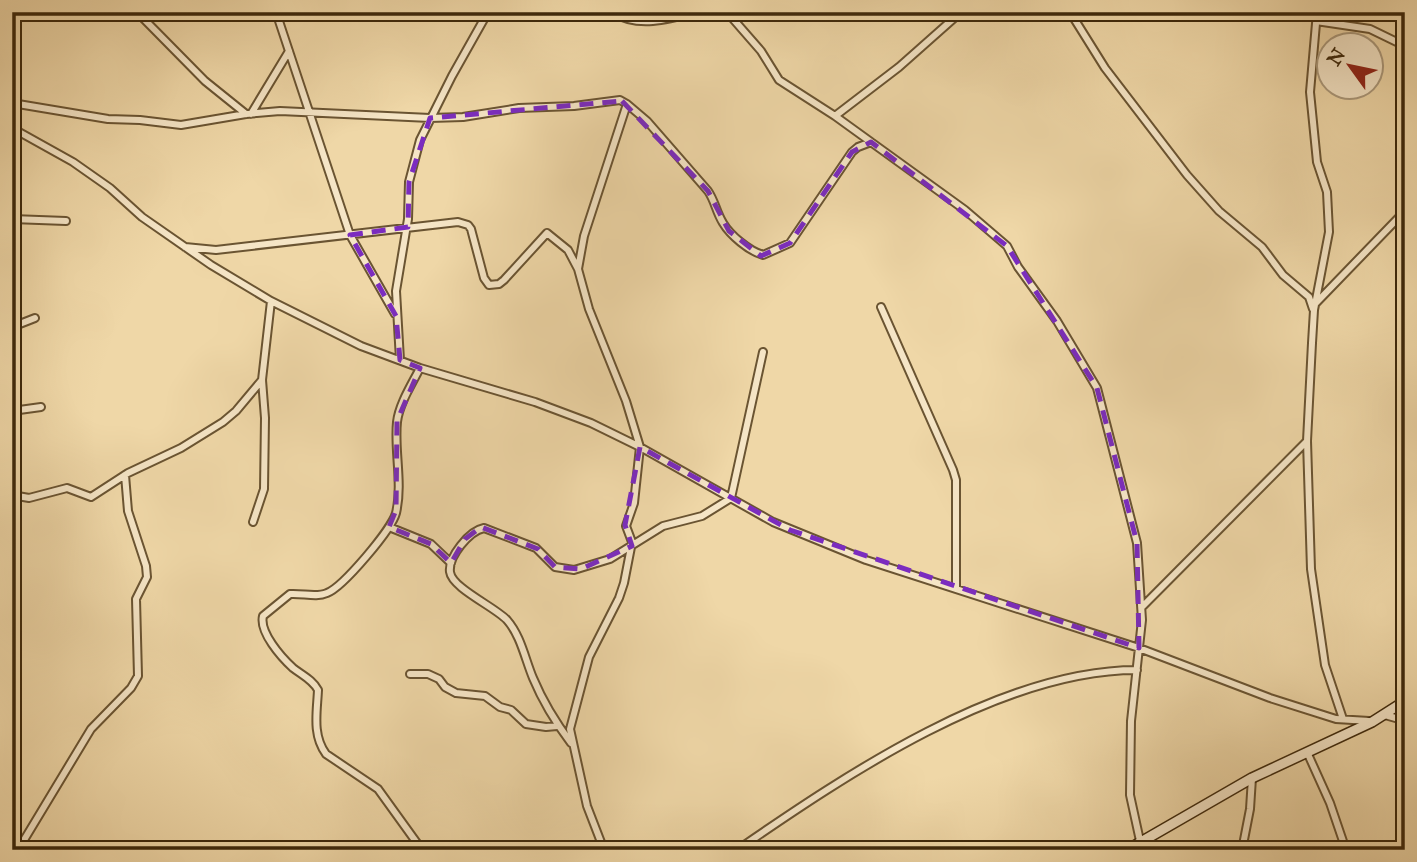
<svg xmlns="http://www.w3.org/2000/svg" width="1417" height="862" viewBox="0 0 1417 862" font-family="'IM FELL Great Primer',serif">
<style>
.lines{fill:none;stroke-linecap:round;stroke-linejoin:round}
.street-casing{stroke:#6a5432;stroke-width:10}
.secondary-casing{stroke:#3d280b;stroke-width:12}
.street{stroke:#f5e5c6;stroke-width:6}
.secondary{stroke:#f5e5c6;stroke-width:9}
.marked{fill:none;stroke:#7b2cbf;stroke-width:5;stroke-dasharray:14 9;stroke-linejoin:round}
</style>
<rect width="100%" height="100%" fill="#efd7a7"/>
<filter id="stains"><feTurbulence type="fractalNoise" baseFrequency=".00286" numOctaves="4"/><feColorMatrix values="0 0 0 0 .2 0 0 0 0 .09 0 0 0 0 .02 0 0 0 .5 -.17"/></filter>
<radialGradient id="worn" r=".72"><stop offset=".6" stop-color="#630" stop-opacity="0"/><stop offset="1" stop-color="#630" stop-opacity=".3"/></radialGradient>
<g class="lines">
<defs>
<path id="street" d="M137 12 205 81 246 114
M276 12 350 235 395 314
M612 12C639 29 668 19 697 12
M727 12 761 51 779 80 835 116 965 210 1007 246 1018 267 1057 321 1097 388 1137 543 1142 620 1131 721 1130 795 1142 850
M1070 12 1105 68 1187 175 1219 211 1262 247 1283 275 1309 297 1313 309
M1317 12 1310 92 1317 162 1327 192 1329 232 1314 310 1312 343 1307 441 1311 569 1325 665 1343 719
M1316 21 1370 29 1405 46
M12 103 108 119 140 120 181 125 246 114 280 111 430 118 463 117 519 108 574 106 620 100 627 104 584 236 578 269 589 309 626 401 640 447 634 503 626 526 632 542 624 583 619 598 589 657 570 729 587 806 604 850
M627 104 647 121 708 191C715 201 716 212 723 223 730 235 749 251 763 255L790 243 852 152 858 147 871 142
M251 114 289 51
M835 116 899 67 961 12
M12 128 73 162 110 188 142 217 211 265 271 301 361 346 420 368 535 402 591 423 640 447 773 522 866 560 1139 648 1270 698 1336 719 1369 721
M12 219 66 221
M185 247 216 250 458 222 468 225 471 229 484 278 489 285 499 284 504 280 547 233 568 250 578 269
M1316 303 1405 211
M881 307 953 470 956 480V589
M12 327 35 318
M400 360 396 291 408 219 409 182 420 140 452 76 488 12
M420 368C412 384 399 404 397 422 394 451 403 483 396 513 392 529 343 587 327 593 316 598 303 593 290 594L263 616C259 632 281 657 293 668 302 675 313 680 318 690 317 712 312 735 326 754L378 789 422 850
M12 411 41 407
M12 495 29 498 67 488 91 497 128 473 181 448 223 422 236 411 262 380
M253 522 264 489 265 418 262 380 271 301
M389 527 431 544 451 563
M1142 607 1307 441
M410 674H428L439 679 445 687 456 693 485 696 500 707 511 710 526 724 546 727 557 726
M1385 715 1399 719 1405 718
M1399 719 1405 737
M571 743C556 723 543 702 533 678 525 659 521 636 507 620 495 607 452 588 450 572 448 557 469 531 484 528L536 548 555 567 574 570 610 559 663 526 702 516 731 498 763 352
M1307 752 1330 803 1346 850
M18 850 91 729 131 688 138 676 136 599 147 577 146 566 128 511 125 475
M737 850C846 775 1001 670 1137 670
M1242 850 1250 809 1252 778"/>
<path id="secondary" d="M1127 850 1252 778 1372 722 1405 701"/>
</defs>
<use href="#street" class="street-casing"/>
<use href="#secondary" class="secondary-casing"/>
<use href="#street" class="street"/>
<use href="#secondary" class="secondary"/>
</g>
<path class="marked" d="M622 101 708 191 729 231 761 256 790 243 852 152 871 142 1007 246 1097 388 1137 543 1139 648 790 530 640 447 625 525 632 546 581 569 555 567 538 549 481 527 465 539 451 563 431 544 389 527 396 510 397 421 420 368 400 360 396 316 350 235 408 227 409 182 430 118Z"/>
<rect width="1417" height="862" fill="none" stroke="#efd7a7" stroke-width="42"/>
<rect x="14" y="14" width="1389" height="834" fill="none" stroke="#3d280b" stroke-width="3.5"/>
<rect x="21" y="21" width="1375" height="820" fill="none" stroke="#3d280b" stroke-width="2"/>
<g transform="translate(1350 66) rotate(303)"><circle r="33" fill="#f5e5c6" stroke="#ab997b" stroke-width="2"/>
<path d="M0-5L12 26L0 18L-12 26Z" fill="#8f2418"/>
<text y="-10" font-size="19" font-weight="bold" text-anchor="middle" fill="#3d280b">N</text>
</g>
<rect width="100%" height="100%" filter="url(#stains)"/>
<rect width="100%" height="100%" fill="url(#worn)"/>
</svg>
